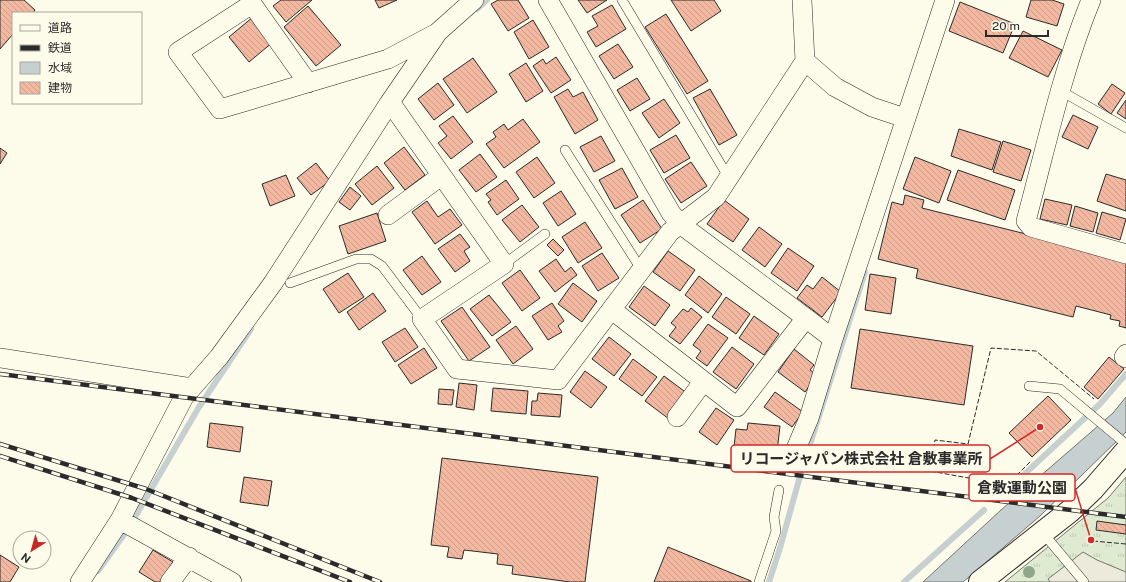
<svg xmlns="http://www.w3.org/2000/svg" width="1126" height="582" viewBox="0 0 1126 582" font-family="'Public Sans','Noto Sans JP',sans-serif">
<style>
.grass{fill:url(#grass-tufts);stroke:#74746e}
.parking{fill:#eceadb;stroke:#74746e}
.water{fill:#c7d0d0;stroke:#74746e}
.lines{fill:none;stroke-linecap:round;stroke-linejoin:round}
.stream{stroke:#c7d0d0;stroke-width:6}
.building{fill:url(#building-back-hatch);stroke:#2b2b2b}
.lane-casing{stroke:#2b2b2b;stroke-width:10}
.street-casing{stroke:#2b2b2b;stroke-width:20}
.secondary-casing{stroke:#2b2b2b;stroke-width:24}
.lane{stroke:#fdfbea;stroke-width:9}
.street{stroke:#fdfbea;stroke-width:19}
.secondary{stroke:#fdfbea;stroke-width:22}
.rail-casing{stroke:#2b2b2b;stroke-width:4.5}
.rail{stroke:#fdfbea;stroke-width:3;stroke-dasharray:9;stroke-linecap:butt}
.fence{stroke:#2b2b2b;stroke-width:1;stroke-dasharray:5 2;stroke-linecap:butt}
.tree{fill:#8ea78a}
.leader{fill:none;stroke:#d62828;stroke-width:1.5}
.callout-dot{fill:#d62828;stroke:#fdfbea;stroke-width:1.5}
.callout{fill:#fdfbea;stroke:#d62828;stroke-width:1.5}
.callout-label{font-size:15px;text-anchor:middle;font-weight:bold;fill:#2b2b2b}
</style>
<defs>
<pattern id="grass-tufts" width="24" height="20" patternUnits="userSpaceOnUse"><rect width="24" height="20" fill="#deebd1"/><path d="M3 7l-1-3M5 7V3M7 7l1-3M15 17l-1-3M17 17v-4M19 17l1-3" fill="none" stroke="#bfcab4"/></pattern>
<pattern id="building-back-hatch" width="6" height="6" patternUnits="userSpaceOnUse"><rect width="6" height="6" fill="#f2b8a0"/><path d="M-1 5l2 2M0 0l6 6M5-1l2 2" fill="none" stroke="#d09e8a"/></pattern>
</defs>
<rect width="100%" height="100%" fill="#fdfbea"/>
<path class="grass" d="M1126 477V582H1005L1108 498Z"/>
<path class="parking" d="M1083 552 1097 560 1126 572V582H1050L1048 579Z"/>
<path class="water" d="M1126 397V432L1040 516 963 582H923L1001 510 1113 413Z"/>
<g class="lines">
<path class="stream" d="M477 9 487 0
M1004 493 1100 404 1126 374
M98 571 128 529 199 407 251 329
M769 582 780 548 802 469 865 272
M904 582 984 510"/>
</g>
<path class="building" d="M0 0H24L35 10 33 13H13V34L0 49Z
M281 0H312L286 22 273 6Z
M375 0H397L379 8Z
M498 0H518L529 18 508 31 491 4Z
M578 0H607L587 13Z
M671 0H714L721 11 691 31Z
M1031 0H1052L1064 4 1057 26 1026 17Z
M960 2 1015 24 1003 53 949 31Z
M612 5 626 29 596 47 587 32 598 26 592 16Z
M308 6 341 45 316 66 284 27Z
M666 14 708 81 687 94 645 27Z
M253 17 273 42 249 62 229 37Z
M533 20 549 47 529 59 514 32Z
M1023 31 1062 50 1048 77 1009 58Z
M618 44 633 67 614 79 599 56Z
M556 57 571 80 551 93 533 66 543 59 546 64Z
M473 58 497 92 467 113 443 79Z
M526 63 543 91 526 102 509 74Z
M637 78 650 99 630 111 617 90Z
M438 83 454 105 434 120 418 99Z
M1112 84 1125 93 1111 114 1098 104Z
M568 89 573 97 583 92 598 120 575 134 554 97Z
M710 89 737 135 719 145 693 98Z
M664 99 680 123 659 138 642 113Z
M1126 100V119L1117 113Z
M1073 115 1098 127 1088 149 1062 137Z
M453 116 473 142 451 159 438 143 447 136 439 126Z
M523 119 540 142 504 168 486 144 496 137 493 132 504 124 508 130Z
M959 129 1001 142 992 170 951 156Z
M676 135 690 158 664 173 650 150Z
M601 136 615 161 594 172 580 147Z
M1003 141 1031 150 1021 181 993 172Z
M404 147 425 175 405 190 384 163Z
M0 148 7 153 0 164Z
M480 154 497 177 476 192 459 170Z
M537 157 555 183 534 198 516 172Z
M915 157 951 171 939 203 903 189Z
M691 162 707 186 681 203 665 179Z
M316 163 330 181 311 195 297 178Z
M377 166 394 188 372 205 355 184Z
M622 168 638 197 615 209 599 180Z
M958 170 1015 190 1005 220 947 200Z
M1106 174 1126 180V211L1097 201Z
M286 175 295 196 270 206 262 184Z
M506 180 519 199 497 215 488 202 491 200 486 194Z
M350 187 361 196 350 210 339 202Z
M561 191 576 214 558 226 543 203Z
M905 195 924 200 922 208 1126 259V328L1119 326 1120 321 1110 319 1111 315 1076 306 1073 317 916 278 918 269 878 259 892 202 903 205Z
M1045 199 1072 205 1067 225 1040 219Z
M643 200 662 229 640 243 621 215Z
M724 200 749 219 733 242 707 224Z
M427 201 438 217 450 209 462 225 435 244 412 212Z
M522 205 539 227 520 242 502 220Z
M1075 206 1098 213 1093 232 1070 226Z
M1102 212 1126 219 1120 240 1096 233Z
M377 213 386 241 348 254 339 226Z
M585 222 602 248 578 263 562 237Z
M759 227 782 244 765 267 742 250Z
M460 234 470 247 464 251 470 261 455 272 438 249Z
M553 239 564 250 558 256 547 245Z
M788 248 814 266 797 291 771 273Z
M668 251 695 270 680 291 653 272Z
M602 253 619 278 598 291 582 266Z
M422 256 441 282 422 295 403 270Z
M556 259 565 272 571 267 577 275 555 292 539 271Z
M520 270 540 298 522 311 502 283Z
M348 273 364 297 339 313 323 289Z
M870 274 896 278 891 314 865 310Z
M699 276 722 294 708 313 685 295Z
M822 277 841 292 822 317 797 298 807 285 813 289Z
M573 283 597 301 582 322 558 304Z
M644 286 670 305 655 326 629 307Z
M373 293 386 311 359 330 347 312Z
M489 295 511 322 492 336 470 309Z
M726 297 750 314 736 334 712 317Z
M552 303 564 321 558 326 562 332 548 340 532 316Z
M462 307 490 347 469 361 441 321Z
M691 308 702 317 680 344 669 336 676 327 671 323 683 309 688 312Z
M754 316 779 334 764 355 739 338Z
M708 324 728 338 707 366 696 358 701 351 693 345Z
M516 326 533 349 513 364 496 340Z
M405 328 418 347 395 362 382 342Z
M860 329 973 346 964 405 851 388Z
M609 337 631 354 614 376 592 359Z
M732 347 754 364 736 389 713 372Z
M424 348 437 368 411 384 398 365Z
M794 349 814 365 810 370 817 375 805 392 778 372Z
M1109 357 1124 369 1098 399 1084 387Z
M633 359 657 377 642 396 619 379Z
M585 371 607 387 591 408 570 392Z
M664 376 688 394 669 419 645 401Z
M459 383 477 385 474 410 456 407Z
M493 388 528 391 526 414 491 411Z
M439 389 454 390 452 405 438 404Z
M775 392 803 412 792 427 764 407Z
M538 393 562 395 560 417 531 415 532 401H537Z
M1048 396 1071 420 1032 457 1009 433Z
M716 408 734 420 717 445 699 432Z
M210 423 243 427 240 452 207 447Z
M748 423 780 426 777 452 734 447 736 429 747 430Z
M442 458 598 477 585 582H570L512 574 513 566 497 564 498 554 464 550 462 559 447 557 449 547 431 545Z
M244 477 272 481 268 506 240 502Z
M1097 521 1126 525V534L1096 530Z
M668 547 751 581V582H654Z
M153 550 173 562 160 582H155L139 572Z
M0 555 19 567 10 582H0Z"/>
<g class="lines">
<defs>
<path id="lane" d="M622 0 729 178
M1061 91 1126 128
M565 150 641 269
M504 264 545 234
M290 283 356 259H371L382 266 422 319
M1029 386 1060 389 1126 444
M1043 533 1084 582
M759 582 776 531 774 517 779 490"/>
<path id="street" d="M548 0 671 213 680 224 806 318 737 407 612 310
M802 0 805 61 835 87 872 107 905 118
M1091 0C1062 71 1046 147 1026 221L1031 227 1126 254
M308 83 252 4 178 52 220 109 388 59 435 34
M390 102 504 264 422 319 457 369 558 380 670 232 716 197 805 61
M388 215 441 176
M806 318 833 339
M1126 354 1124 357 1126 358
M0 358 192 388
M677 417 703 382
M790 463 809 418 833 339 945 0
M120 520 232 582
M80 582 120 520 184 397 219 357 273 283 390 102 438 32 474 0
M170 582 189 557"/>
<path id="secondary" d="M980 582 1070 511 1093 489 1126 451"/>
</defs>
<use href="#lane" class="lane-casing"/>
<use href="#street" class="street-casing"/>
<use href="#secondary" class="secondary-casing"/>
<use href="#lane" class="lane"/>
<use href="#street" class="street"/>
<use href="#secondary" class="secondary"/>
<defs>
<path id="rail" d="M0 374 1126 517
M0 444 146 489 380 582
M0 456 132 498 350 582"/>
</defs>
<use href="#rail" class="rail-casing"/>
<use href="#rail" class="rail"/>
<path class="fence" d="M1030 462 1007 485 930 471 935 440 968 444 991 348 1036 351 1094 399
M1093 541 1126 544"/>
</g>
<circle class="tree" cx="1029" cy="572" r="6"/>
<path class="leader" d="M1040 427L990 459M1091 540L1075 488"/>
<g class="callout-dot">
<circle cx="1040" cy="427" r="4"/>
<circle cx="1091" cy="540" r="4"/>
</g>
<g class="callout">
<rect x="731" y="445" width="259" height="27" rx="4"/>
<rect x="969" y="474" width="106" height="27" rx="4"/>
</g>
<g class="callout-label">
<text x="861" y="464">リコージャパン株式会社 倉敷事業所</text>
<text x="1022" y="493">倉敷運動公園</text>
</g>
<rect x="12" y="12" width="130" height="92" fill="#fdfbea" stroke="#a9a89e"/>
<rect x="20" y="25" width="20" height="6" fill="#fdfbea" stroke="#a9a89e"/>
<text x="48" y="32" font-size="12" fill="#2b2b2b">道路</text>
<rect x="20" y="45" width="20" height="6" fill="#2b2b2b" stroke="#a9a89e"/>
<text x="48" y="52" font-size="12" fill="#2b2b2b">鉄道</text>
<rect x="20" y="62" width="20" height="12" fill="#c7d0d0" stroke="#a9a89e"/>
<text x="48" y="72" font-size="12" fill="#2b2b2b">水域</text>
<rect x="20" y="82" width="20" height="12" fill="url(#building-back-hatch)" stroke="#a9a89e"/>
<text x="48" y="92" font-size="12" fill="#2b2b2b">建物</text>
<g transform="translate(32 550) rotate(217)"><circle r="19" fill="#fdfbea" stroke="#a9a89e"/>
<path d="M0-3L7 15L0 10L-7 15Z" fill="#c62828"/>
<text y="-6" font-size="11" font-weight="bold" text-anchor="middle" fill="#2b2b2b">N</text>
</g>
<path d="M986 30v6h62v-6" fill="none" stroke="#2b2b2b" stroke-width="2"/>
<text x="992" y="30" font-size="12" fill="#2b2b2b" stroke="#fdfbea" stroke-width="3" paint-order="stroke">20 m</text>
</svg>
